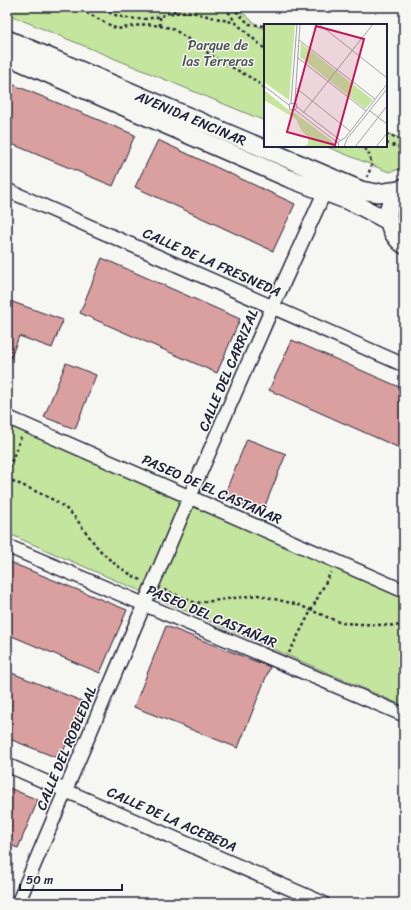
<svg xmlns="http://www.w3.org/2000/svg" width="411" height="910" viewBox="0 0 411 910" font-family="Sriracha,sans-serif">
<style>
.green{fill:#c4e59d;stroke:#73846c}
.building{fill:#daa09f;stroke:#22223b}
.lines{fill:none;stroke-linecap:round;stroke-linejoin:round}
.minor-casing{stroke:#22223b;stroke-width:16}
.tertiary-casing{stroke:#22223b;stroke-width:20}
.path{stroke:#22223b;stroke-width:2.5;stroke-dasharray:3 3;stroke-linecap:butt}
.minor{stroke:#f6f6f2;stroke-width:13}
.tertiary{stroke:#f6f6f2;stroke-width:17}
.labels{text-anchor:middle;stroke-width:3;stroke-linejoin:round;paint-order:stroke}
.park-label{font-size:14px;fill:#4a5354;stroke:#f6f6f2}
.street-label{font-size:14px;fill:#22223b;stroke:#f6f6f2}
.inset-road{fill:none;stroke:#a1a1a9;stroke-width:1}
.view{fill:#c2185b;fill-opacity:0.15;stroke:#c2185b;stroke-width:2}
.inset-edge{fill:none;stroke:#22223b;stroke-width:2}
</style>
<rect width="100%" height="100%" fill="#f6f6f2"/>
<filter id="ink" filterUnits="userSpaceOnUse"><feTurbulence type="fractalNoise" baseFrequency=".025" numOctaves="2"/><feDisplacementMap in="SourceGraphic" scale="8" xChannelSelector="R" yChannelSelector="G"/><feConvolveMatrix kernelMatrix="1 2 1 2 8 2 1 2 1" color-interpolation-filters="sRGB"/></filter>
<g filter="url(#ink)">
<path class="green" d="M7 7H236L258 26 265 29V121L7 14Z
M386 133 404 139V168L389 172 325 146H386Z
M7 423 404 599V706L7 533Z"/>
<path class="building" d="M7 82 135 135 113 186 7 142Z
M158 140 295 204 273 251 135 187Z
M102 258 240 319 217 373 80 313Z
M7 300 63 320 52 348 19 336 7 368Z
M292 340 404 389V450L269 390Z
M66 363 96 375 75 429 44 417Z
M247 439 286 454 262 513 223 498Z
M7 561 127 610 100 673 7 634Z
M166 626 270 667 238 748 134 707Z
M7 671 84 702 60 759 7 738Z
M7 787 38 800 18 848 7 844Z"/>
<g class="lines">
<defs>
<path id="minor" d="M7 190 404 365
M7 417 404 591
M7 546 404 715
M7 765 323 903
M18 903 190 496 273 306 325 191"/>
<path id="tertiary" d="M7 39 361 190 377 193 400 190
M7 56 288 178 356 204 388 221
M404 187C382 200 384 231 404 245"/>
</defs>
<use href="#minor" class="minor-casing"/>
<use href="#tertiary" class="tertiary-casing"/>
<path class="path" d="M76 7 117 29 147 24 172 28 214 57 253 79 265 88
M98 7C125 23 154 23 181 7
M225 7 236 23 265 49
M232 7 249 24 265 26
M170 14 187 11 236 23
M160 17V26
M386 134 404 141
M386 143 404 149
M359 146 368 151 372 165 367 177
M7 473 21 437
M7 478C28 489 50 495 69 511 83 525 92 544 106 556 116 566 129 574 141 580
M164 590 196 603 258 595 299 605 341 623 404 626
M289 653 331 572"/>
<use href="#minor" class="minor"/>
<use href="#tertiary" class="tertiary"/>
</g>
</g>
<g class="labels">
<g class="park-label">
<text x="218" y="50">Parque de<tspan x="218" dy="16">las Terreras</tspan></text>
</g>
<g class="street-label">
<text transform="translate(191 118) rotate(23)" y="5">AVENIDA ENCINAR</text>
<text transform="translate(212 262) rotate(24)" y="5">CALLE DE LA FRESNEDA</text>
<text transform="translate(228 370) rotate(-67)" y="5">CALLE DEL CARRIZAL</text>
<text transform="translate(212 489) rotate(24)" y="5">PASEO DE EL CASTAÑAR</text>
<text transform="translate(212 616) rotate(23)" y="5">PASEO DEL CASTAÑAR</text>
<text transform="translate(66 748) rotate(-67)" y="5">CALLE DEL ROBLEDAL</text>
<text transform="translate(172 819) rotate(24)" y="5">CALLE DE LA ACEBEDA</text>
</g>
</g>
<g transform="translate(264 24)">
<rect width="123" height="123" fill="#f6f6f2"/>
<path d="M0 0H31L25 76 0 58ZM37 19 109 76 101 85 36 33ZM0 66 27 88 31 89 68 117 72 123H40L44 120V113L37 106 32 95 0 76Z" fill="#c4e59d"/>
<path class="inset-road" d="M55 0 123 54M35 16 111 75M34 34 102 87M0 62 25 81M32 64 86 107M27 79 33 0M31 79 25 80 26 86H31L33 83 31 76 36 0M33 83 76 116M31 86 74 119M106 87 123 100M39 89 109 0M75 123 74 118 81 114 123 60M80 123 83 115 123 65M91 123 123 82M112 123 123 109"/>
<path class="view" d="M52 2 100 15 71 121 23 108Z"/>
<rect width="123" height="123" class="inset-edge"/>
</g>
<rect width="411" height="910" fill="none" stroke="#f6f6f2" stroke-width="24"/>
<rect x="12" y="12" width="387" height="886" fill="none" stroke="#22223b" stroke-width="1.5" filter="url(#ink)"/>
<path d="M20 884v6h102v-6" fill="none" stroke="#22223b" stroke-width="2"/>
<text x="26" y="884" font-size="12" fill="#22223b" stroke="#f6f6f2" stroke-width="3" paint-order="stroke">50 m</text>
</svg>
